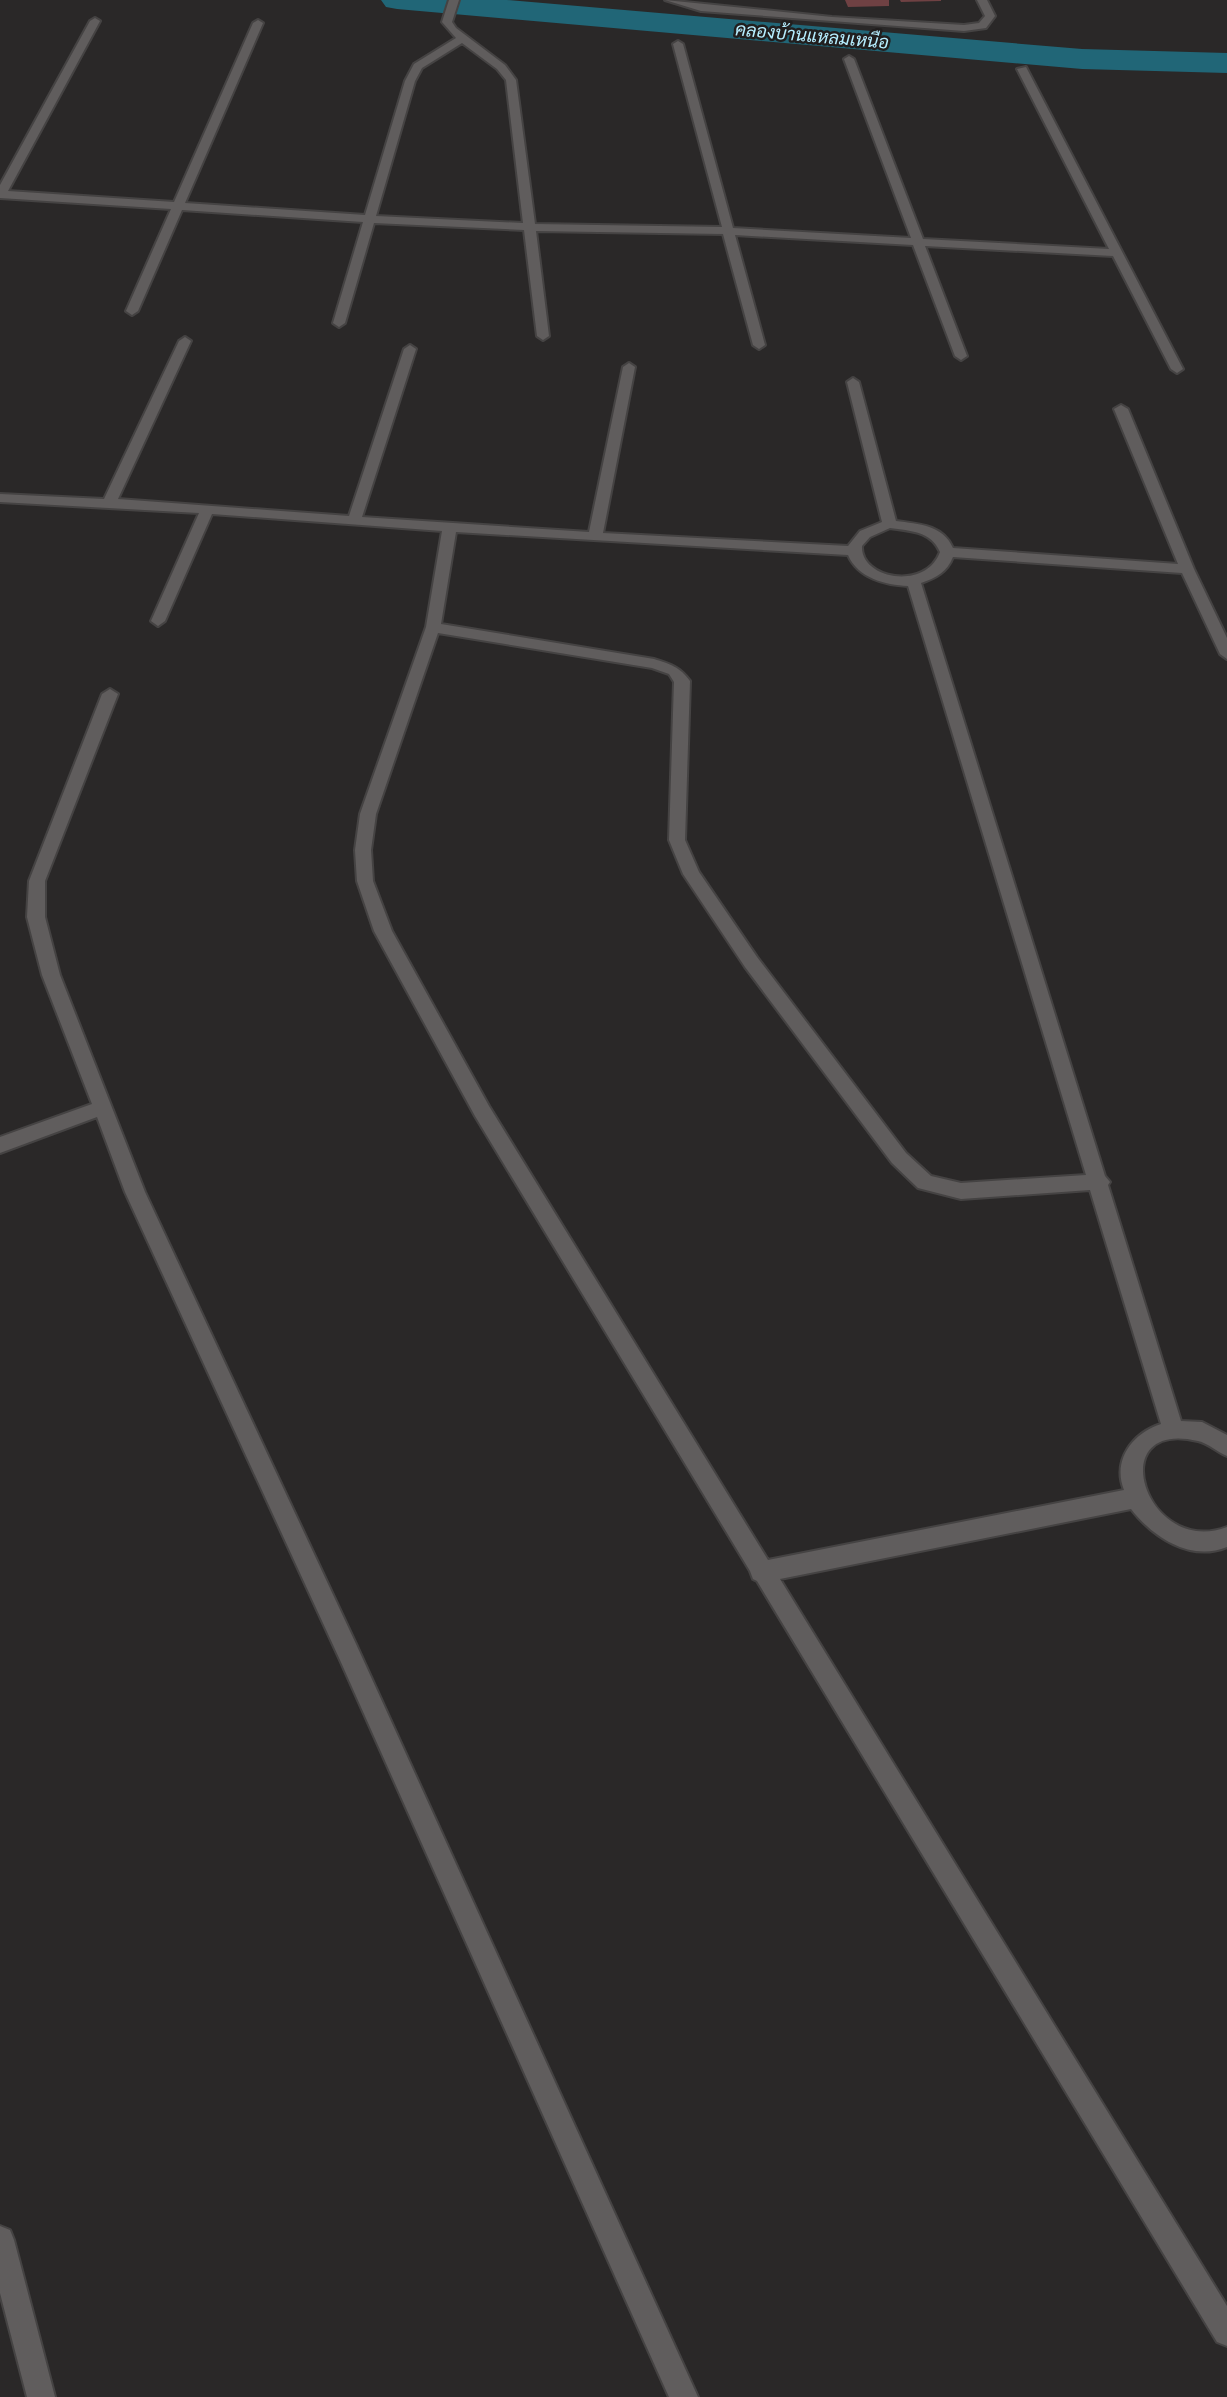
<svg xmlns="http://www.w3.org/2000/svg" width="1227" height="2397" viewBox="0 0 1227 2397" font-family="'DM Sans',Sarabun,sans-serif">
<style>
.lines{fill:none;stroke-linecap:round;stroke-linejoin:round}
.canal{fill:#216677;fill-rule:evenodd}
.minor-casing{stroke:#454343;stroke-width:4}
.minor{fill:#605d5d;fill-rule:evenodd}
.wall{fill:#6f4143}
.labels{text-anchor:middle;stroke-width:5;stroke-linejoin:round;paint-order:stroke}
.far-water-label{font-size:18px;font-style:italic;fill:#b6eeff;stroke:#211e1e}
</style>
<rect width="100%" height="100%" fill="#2a2828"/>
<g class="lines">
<path class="canal" d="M381 0H507L1082 49 1227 53V73L1082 69 397 9 386 7Z"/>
<defs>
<path id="minor" d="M449 0H459L452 22 456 28 505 65 516 80 535 224 722 227 673 44 678 41 683 44 733 228 911 238 844 59 849 56 854 59 923 239 1109 249 1017 69 1026 67 1183 369 1177 373 1171 369 1113 256 925 246 967 356 961 360 955 356 913 245 735 235 765 345 759 349 753 345 723 234 536 231 549 336 543 340 537 336 524 230 374 223 345 323 339 327 333 323 363 222 182 210 138 311 132 315 126 311 171 209 0 198V185L90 21 95 18 100 21 8 191 174 202 253 23 258 20 263 23 185 203 365 215 405 81 414 64 456 38 442 22ZM462 43 497 69 506 80 523 223 376 216 415 81 422 68Z
M665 0 832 17 964 25 979 23 985 16 977 0H987L995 16 986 28 964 31 701 11Z
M185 337 191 341 118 499 349 516 404 349 410 345 416 349 362 517 589 532 623 367 629 363 635 367 603 533 848 546 860 531 882 522 847 382 853 378 859 382 896 521C919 524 943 525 953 548L1178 564 1114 409 1121 405 1128 409 1194 569 1227 638V659L1220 654 1182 573 953 557C947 572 936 578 921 583L1105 1176 1110 1182 1108 1185 1181 1421 1202 1422 1227 1435V1456C1217 1452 1208 1443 1198 1441 1101 1418 1146 1558 1227 1527V1547C1190 1562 1153 1537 1131 1509L780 1579 1227 2306V2346L1217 2342 757 1581 753 1579 750 1571 475 1116 374 931 357 881 355 850 360 814 426 627 442 531 212 514 165 621 158 626 151 621 199 513 0 502V494L104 499 179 341ZM890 528C911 531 931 531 940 552 926 591 860 579 862 546L870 537ZM456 532 848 555C858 578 885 585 908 586L1086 1175 961 1183 931 1176 906 1153 757 957 699 872 685 840 690 681C680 667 670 664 654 659L441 624ZM438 633 652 668 669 674 674 682 669 840 683 874 745 967 892 1163 918 1188 961 1199 1090 1190 1161 1424C1133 1433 1112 1460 1124 1490L768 1560 489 1106 392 931 373 881 371 850 376 814Z
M110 689 118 694 45 881V917L60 975 145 1192 356 1644 698 2397H669L340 1660 125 1192 97 1117 0 1153V1137L92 1104 42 975 27 917 29 881 102 694Z
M0 2226 10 2230 14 2240 55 2397H27L0 2293Z"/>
</defs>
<use href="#minor" class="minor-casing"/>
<use href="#minor" class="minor"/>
</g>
<path class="wall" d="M845 0H889V6L848 7Z
M900 0H941V1L901 2Z"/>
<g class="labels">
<g class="far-water-label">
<text transform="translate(812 36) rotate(5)" y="6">คลองบ้านแหลมเหนือ</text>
</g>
</g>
</svg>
